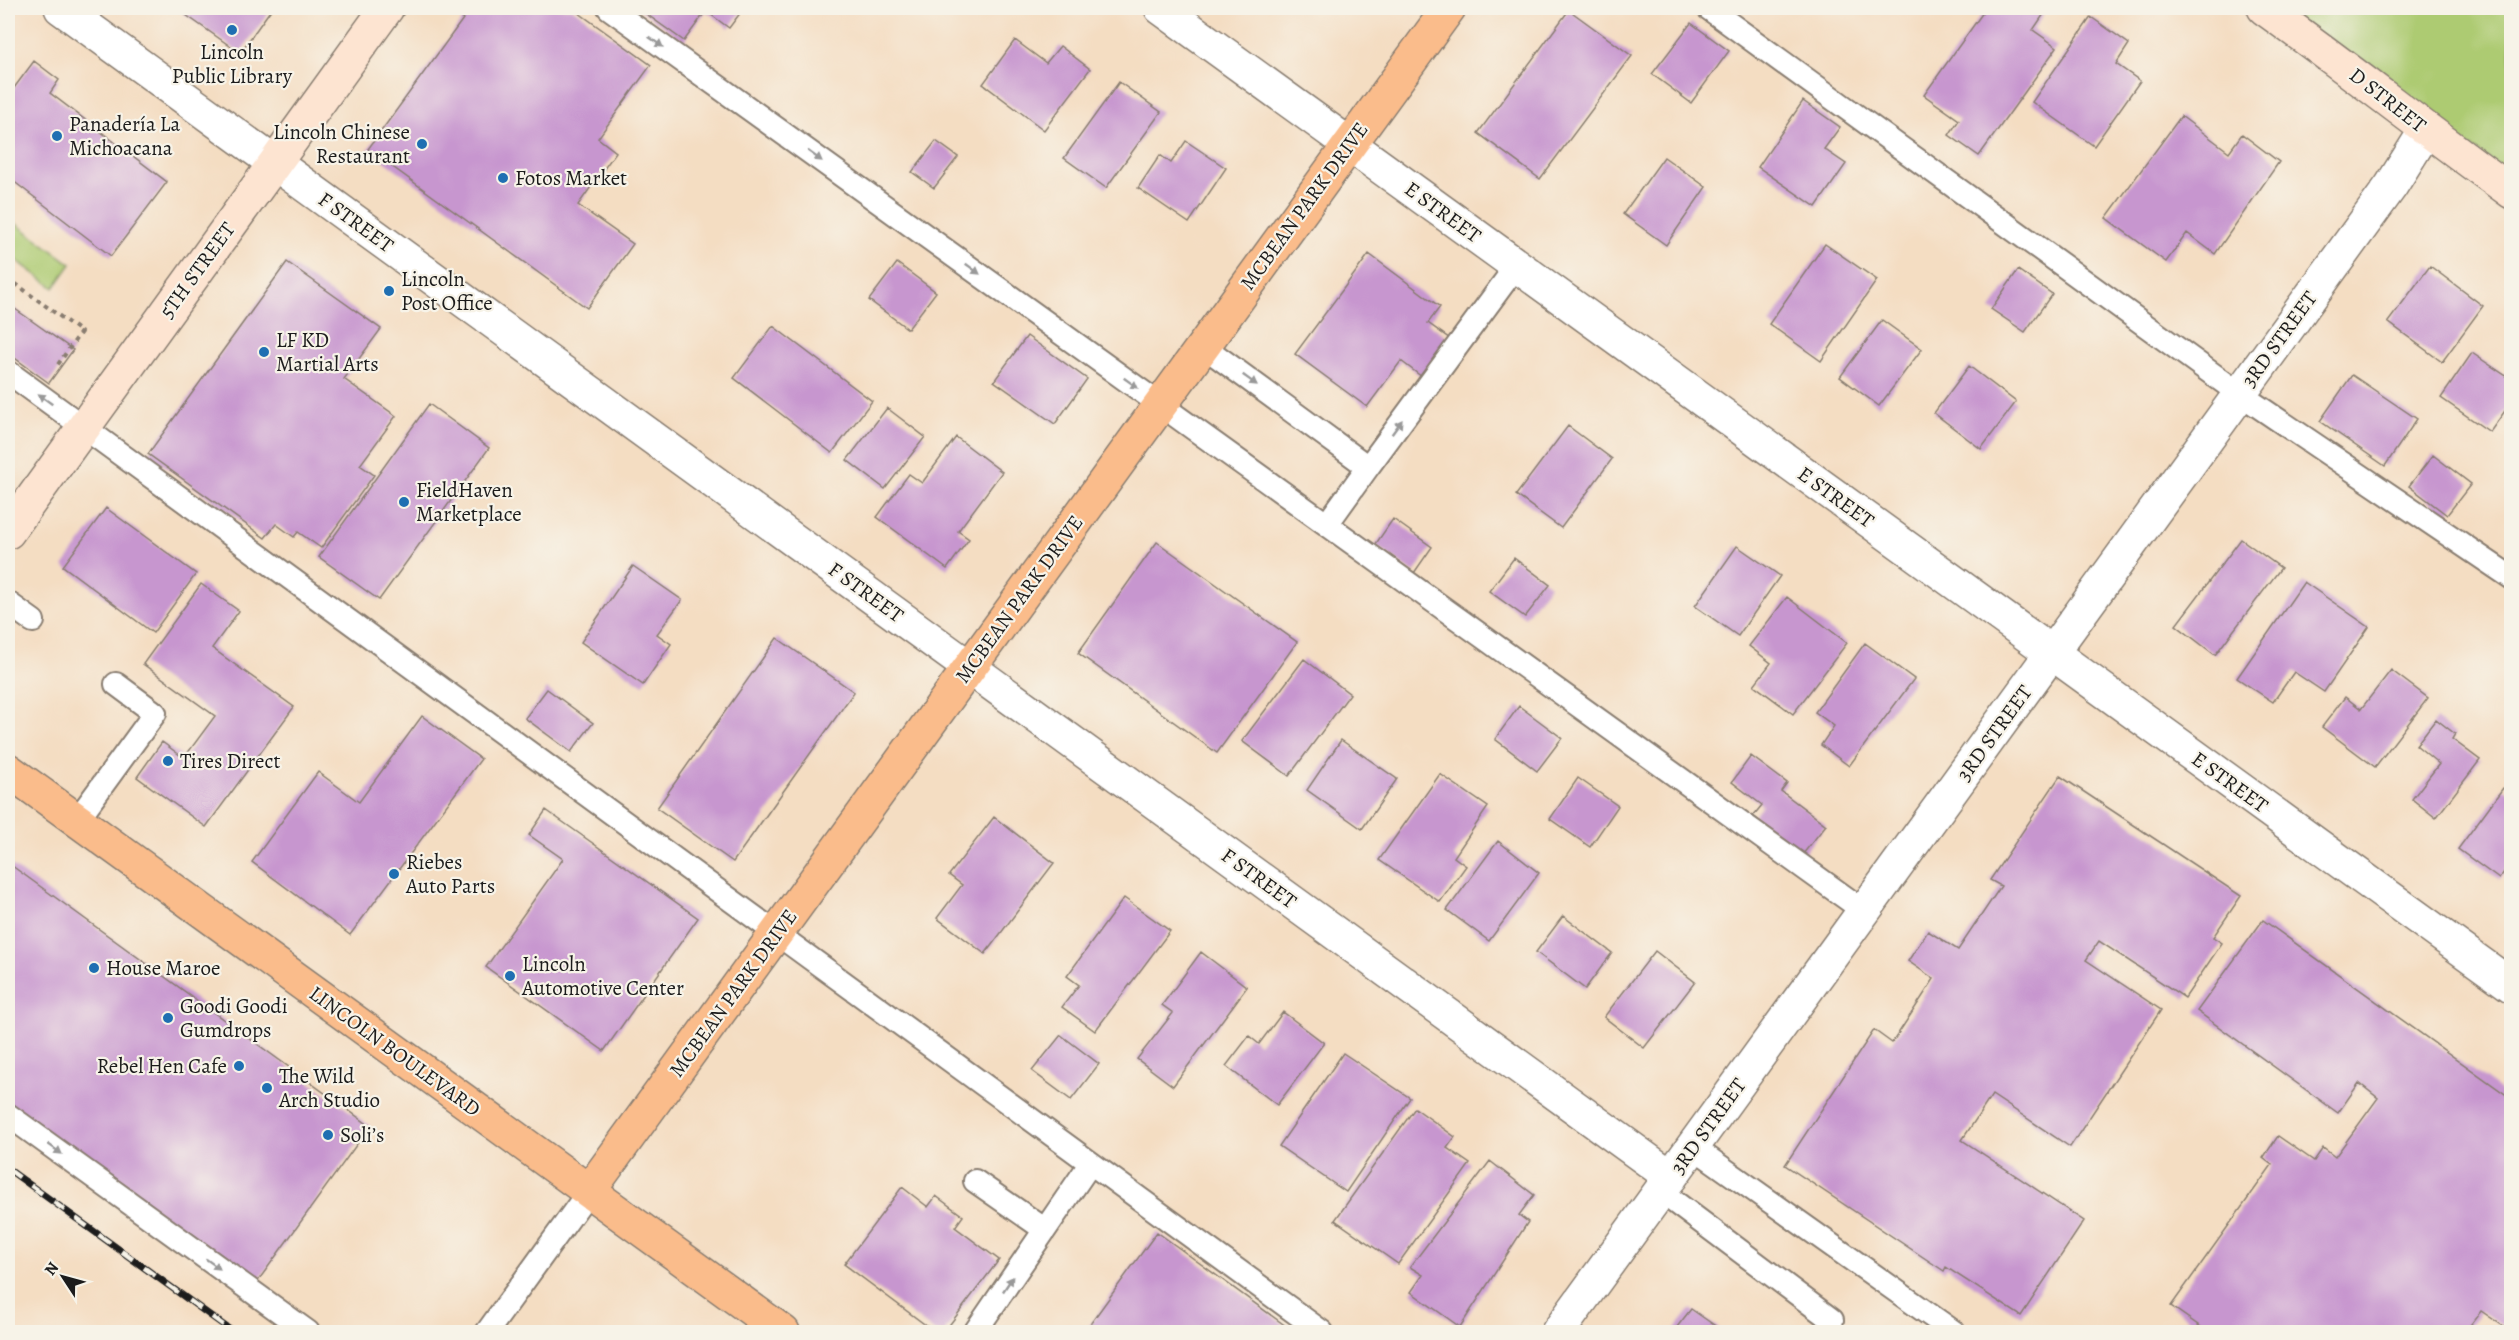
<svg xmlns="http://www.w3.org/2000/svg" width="2519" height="1340" viewBox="0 0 2519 1340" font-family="Alegreya,serif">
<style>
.green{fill:#adcb72;stroke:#647447;stroke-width:1.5}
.building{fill:#c796cf}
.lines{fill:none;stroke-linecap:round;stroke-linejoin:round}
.lane-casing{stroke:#887c6f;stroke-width:26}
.street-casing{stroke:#887c6f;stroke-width:36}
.secondary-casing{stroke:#887c6f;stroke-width:36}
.primary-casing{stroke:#887c6f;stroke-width:36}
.path{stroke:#887c6f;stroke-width:4;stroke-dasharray:4.5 4.5;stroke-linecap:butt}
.lane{stroke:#fff;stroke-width:22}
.street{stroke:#fff;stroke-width:33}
.secondary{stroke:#fde4d1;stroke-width:33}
.primary{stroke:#fabc8b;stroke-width:33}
.rail-casing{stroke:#1c1c1c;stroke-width:7}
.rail{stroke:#f7f3e8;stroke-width:4.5;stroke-dasharray:14;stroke-linecap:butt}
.oneway{fill:#999}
.poi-dot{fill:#1f6fb2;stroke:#f7f3e8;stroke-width:2}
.labels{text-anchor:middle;stroke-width:4.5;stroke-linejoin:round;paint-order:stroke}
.poi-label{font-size:21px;fill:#1c1c1c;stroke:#f7f3e8;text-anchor:start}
.street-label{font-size:21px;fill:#1c1c1c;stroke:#f7f3e8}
</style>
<rect width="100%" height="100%" fill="#f7f3e8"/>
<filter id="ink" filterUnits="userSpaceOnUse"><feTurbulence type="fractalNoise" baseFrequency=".0167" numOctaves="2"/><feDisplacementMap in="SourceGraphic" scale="12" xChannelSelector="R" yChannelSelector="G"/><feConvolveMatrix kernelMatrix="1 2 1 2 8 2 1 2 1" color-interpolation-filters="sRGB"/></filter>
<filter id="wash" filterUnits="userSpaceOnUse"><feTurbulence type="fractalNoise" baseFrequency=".008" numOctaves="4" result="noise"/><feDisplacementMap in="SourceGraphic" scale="24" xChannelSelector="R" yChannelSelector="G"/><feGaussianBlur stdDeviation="1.35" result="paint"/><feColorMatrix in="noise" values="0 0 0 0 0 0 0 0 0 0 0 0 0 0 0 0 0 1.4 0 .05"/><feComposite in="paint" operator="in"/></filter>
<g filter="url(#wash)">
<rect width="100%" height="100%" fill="#f4ddc2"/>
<path class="green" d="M2280 8H2511V176Z
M8 218 71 264 54 288 8 254Z"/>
<g id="blocks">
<path class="building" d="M176 8H272L240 53Z
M471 8H572L651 65 598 138 616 152 578 205 633 244 587 308 368 149Z
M638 8H744L729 28 706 11 684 41Z
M1986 8H2048L2033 30 2057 47 1979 156 1949 135 1959 120 1924 95Z
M1569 10 1632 56 1540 179 1478 133Z
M2091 17 2129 44 2116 64 2140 81 2094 146 2032 102Z
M1691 23 1729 51 1691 103 1652 74Z
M1015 40 1046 63 1060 46 1090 69 1044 130 983 84Z
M34 61 59 80 50 93 167 182 111 256 8 177V96Z
M1119 82 1161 112 1106 188 1064 158Z
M1803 101 1840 127 1824 149 1846 164 1816 207 1758 167Z
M2181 116 2229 152 2242 134 2279 162 2215 254 2187 233 2166 262 2106 218Z
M936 141 958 157 934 188 912 172Z
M1186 141 1226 168 1189 223 1138 188 1160 155 1171 163Z
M1664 157 1706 187 1666 245 1623 214Z
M1825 244 1877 280 1821 361 1769 324Z
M1369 254 1440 307 1428 323 1450 339 1422 377 1401 361 1367 407 1295 354Z
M287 262 381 329 344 379 396 416 360 465 374 475 321 548 298 532 294 537 276 524 265 538 148 454Z
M897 263 936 292 908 329 869 300Z
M2430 266 2483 306 2442 362 2388 322Z
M2018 270 2052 294 2025 332 1991 309Z
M8 304 73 350 49 383 8 353Z
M1882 320 1922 349 1879 406 1840 377Z
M773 326 872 401 832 453 734 378Z
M1027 336 1087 379 1055 424 994 381Z
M2472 353 2512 380V401L2490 432 2441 398Z
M1969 366 2016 402 1981 449 1934 413Z
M2352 375 2417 419 2385 466 2320 421Z
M429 404 489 448 379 600 319 557Z
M887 408 925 437 885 489 847 460Z
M1568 426 1612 459 1561 528 1516 495Z
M956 437 1002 472 958 531 969 539 947 569 877 517 909 474 922 483Z
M2433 455 2471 484 2447 515 2409 486Z
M106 508 196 574 153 633 63 566Z
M1393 519 1432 547 1414 573 1375 545Z
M2241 539 2281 568 2215 655 2176 625Z
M1157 542 1297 642 1217 753 1078 653Z
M1737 546 1780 576 1738 636 1695 606Z
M1514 558 1550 585 1525 617 1489 591Z
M633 566 682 600 657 634 671 644 643 685 581 642Z
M2304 582 2369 627 2324 692 2294 672 2273 702 2237 678Z
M201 584 239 611 212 648 294 707 206 827 137 777 162 742 184 758 215 716 143 664Z
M1787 597 1847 643 1793 714 1754 685 1771 663 1749 646Z
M777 638 854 692 733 862 657 808Z
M1865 643 1914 679 1849 766 1821 745 1834 726 1815 712Z
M1304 659 1350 694 1289 776 1242 741Z
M2391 670 2428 698 2375 767 2322 727 2345 697 2361 709Z
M547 689 593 723 571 752 525 718Z
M1519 706 1562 738 1537 771 1495 739Z
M422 716 481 759 350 935 252 862 318 772 359 802Z
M2436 719 2455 734 2452 739 2480 760 2436 818 2412 799 2439 764 2416 745Z
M1341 740 1397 779 1362 829 1307 790Z
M1751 756 1787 783 1781 791 1826 825 1803 854 1753 816 1762 805 1732 782Z
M1440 774 1488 807 1454 857 1466 866 1440 902 1379 860Z
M2060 776 2241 896 2213 937 2222 943 2185 998 2099 941 2086 960 2161 1010 2070 1147 1992 1095 1962 1140 2084 1221 2021 1316 1946 1267 1944 1271 1785 1165 1874 1030 1892 1043 1934 979 1908 961 1928 931 1958 950 2001 886 1990 880Z
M1578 778 1618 806 1590 847 1550 819Z
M2503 788 2512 794V861L2499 879 2458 849Z
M546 810 698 918 604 1051 486 967 563 859 529 835Z
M994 817 1054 863 985 954 937 918 962 885 949 875Z
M1498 841 1539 873 1489 941 1447 910Z
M8 863 370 1126 255 1285 8 1109Z
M1124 898 1170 931 1095 1031 1062 1007 1079 985 1067 976Z
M1563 916 1612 953 1585 989 1536 952Z
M2263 920 2512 1099V1332L2481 1311 2465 1332H2237L2228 1325 2222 1332H2208L2171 1306 2272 1165 2263 1158 2278 1136 2314 1161 2323 1148 2335 1157 2378 1098 2359 1083 2338 1113 2197 1011Z
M1655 951 1695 982 1644 1048 1604 1017Z
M1201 952 1247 987 1173 1086 1137 1059 1173 1013 1162 1005Z
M1283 1012 1324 1043 1277 1105 1226 1066 1249 1036 1259 1044Z
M1061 1035 1099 1064 1071 1100 1032 1071Z
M1343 1053 1410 1098 1346 1192 1279 1146Z
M1415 1108 1455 1137 1447 1148 1470 1164 1398 1264 1335 1220Z
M1490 1161 1534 1195 1519 1215 1528 1222 1460 1327 1411 1292 1423 1275 1410 1267Z
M902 1187 928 1207 936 1196 963 1216 955 1227 999 1260 944 1332H935L844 1264Z
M1157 1232 1294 1332H1096L1088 1327Z
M1691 1309 1724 1332H1673Z"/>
</g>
</g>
<g filter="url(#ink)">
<use href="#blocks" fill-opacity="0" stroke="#887c6f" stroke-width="1.5"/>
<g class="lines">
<defs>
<path id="lane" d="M609 8 1864 911
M1708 8 2240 394 2512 578
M1203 346 1368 467 1517 265
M8 372 1322 1332
M1327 524 1368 467
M8 603 33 621
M77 820 155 713 116 684
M8 1115 308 1332
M1693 1147 1954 1332
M975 1181 1044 1229
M1660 1191 1832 1320
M487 1332 589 1191
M975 1332 1090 1164"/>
<path id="street" d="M61 8 1671 1177
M1161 8 2512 986
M1558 1332 2391 186 2426 130"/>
<path id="secondary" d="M2264 8C2348 68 2428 132 2512 192
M8 532 387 8"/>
<path id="primary" d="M8 770 783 1332
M589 1191 1449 8"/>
</defs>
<use href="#lane" class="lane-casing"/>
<use href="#street" class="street-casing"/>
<use href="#secondary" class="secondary-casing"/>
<use href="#primary" class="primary-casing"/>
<path class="path" d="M8 278 81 332 56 367"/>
<use href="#lane" class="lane"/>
<use href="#street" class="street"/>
<use href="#secondary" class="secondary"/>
<use href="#primary" class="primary"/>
<defs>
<path id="rail" d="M8 1169 233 1332"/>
</defs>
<use href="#rail" class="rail-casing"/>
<use href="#rail" class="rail"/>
</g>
<defs><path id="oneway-solid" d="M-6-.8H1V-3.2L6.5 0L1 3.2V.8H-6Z" transform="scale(1.5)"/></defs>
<g class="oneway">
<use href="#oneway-solid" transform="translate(656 42) rotate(36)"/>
<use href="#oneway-solid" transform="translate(815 156) rotate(36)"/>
<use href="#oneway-solid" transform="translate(973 269) rotate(36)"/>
<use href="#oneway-solid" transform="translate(1250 380) rotate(36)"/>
<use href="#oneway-solid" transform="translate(1131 383) rotate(36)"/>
<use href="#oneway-solid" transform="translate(45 399) rotate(-144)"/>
<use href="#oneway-solid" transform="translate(1397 427) rotate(-54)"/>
<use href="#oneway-solid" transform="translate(55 1149) rotate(36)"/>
<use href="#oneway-solid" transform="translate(213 1264) rotate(36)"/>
<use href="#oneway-solid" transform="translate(1008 1284) rotate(-56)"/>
</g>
</g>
<g class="poi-dot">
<circle cx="232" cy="30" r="6"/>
<circle cx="57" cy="136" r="6"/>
<circle cx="422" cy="144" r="6"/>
<circle cx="503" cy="178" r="6"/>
<circle cx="389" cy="291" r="6"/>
<circle cx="264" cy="352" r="6"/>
<circle cx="404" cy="502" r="6"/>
<circle cx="168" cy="761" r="6"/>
<circle cx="394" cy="874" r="6"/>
<circle cx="94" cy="968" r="6"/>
<circle cx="510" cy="976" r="6"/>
<circle cx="168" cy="1018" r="6"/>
<circle cx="239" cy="1066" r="6"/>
<circle cx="267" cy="1088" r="6"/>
<circle cx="328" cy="1135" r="6"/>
</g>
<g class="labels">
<g class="poi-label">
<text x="232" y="59" text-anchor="middle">Lincoln<tspan x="232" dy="24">Public Library</tspan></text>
<text x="69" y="131">Panadería La<tspan x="69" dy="24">Michoacana</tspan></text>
<text x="410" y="139" text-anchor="end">Lincoln Chinese<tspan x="410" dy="24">Restaurant</tspan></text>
<text x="515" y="185">Fotos Market</text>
<text x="401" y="286">Lincoln<tspan x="401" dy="24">Post Office</tspan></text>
<text x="276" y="347">LF KD<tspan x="276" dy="24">Martial Arts</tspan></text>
<text x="416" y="497">FieldHaven<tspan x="416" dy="24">Marketplace</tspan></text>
<text x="180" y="768">Tires Direct</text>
<text x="406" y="869">Riebes<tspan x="406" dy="24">Auto Parts</tspan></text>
<text x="522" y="971">Lincoln<tspan x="522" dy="24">Automotive Center</tspan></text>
<text x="106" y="975">House Maroe</text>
<text x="180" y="1013">Goodi Goodi<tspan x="180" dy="24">Gumdrops</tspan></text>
<text x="227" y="1073" text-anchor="end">Rebel Hen Cafe</text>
<text x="279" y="1083">The Wild<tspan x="279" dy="24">Arch Studio</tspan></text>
<text x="340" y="1142">Soli’s</text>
</g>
<g class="street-label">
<text transform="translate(2388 100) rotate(38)" y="7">D STREET</text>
<text transform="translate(1304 206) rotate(-54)" y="7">MCBEAN PARK DRIVE</text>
<text transform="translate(1443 212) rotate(36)" y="7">E STREET</text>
<text transform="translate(356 222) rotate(36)" y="7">F STREET</text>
<text transform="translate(197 270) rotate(-54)" y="7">5TH STREET</text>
<text transform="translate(2279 339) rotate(-54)" y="7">3RD STREET</text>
<text transform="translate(1836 497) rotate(36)" y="7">E STREET</text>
<text transform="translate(866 592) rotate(36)" y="7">F STREET</text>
<text transform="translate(1019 599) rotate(-54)" y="7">MCBEAN PARK DRIVE</text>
<text transform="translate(1994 733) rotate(-54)" y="7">3RD STREET</text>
<text transform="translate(2230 782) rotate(36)" y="7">E STREET</text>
<text transform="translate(1259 878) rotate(36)" y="7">F STREET</text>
<text transform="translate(733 993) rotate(-54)" y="7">MCBEAN PARK DRIVE</text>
<text transform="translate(395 1051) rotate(36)" y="7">LINCOLN BOULEVARD</text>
<text transform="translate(1708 1126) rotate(-54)" y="7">3RD STREET</text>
</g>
</g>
<rect width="2519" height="1340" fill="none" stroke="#f7f3e8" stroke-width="30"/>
<g transform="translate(63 1277) rotate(306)" stroke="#f7f3e8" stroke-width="4.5" paint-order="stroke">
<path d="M0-4.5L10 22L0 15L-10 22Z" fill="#1c1c1c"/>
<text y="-9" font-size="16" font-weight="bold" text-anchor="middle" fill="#1c1c1c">N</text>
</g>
</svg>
